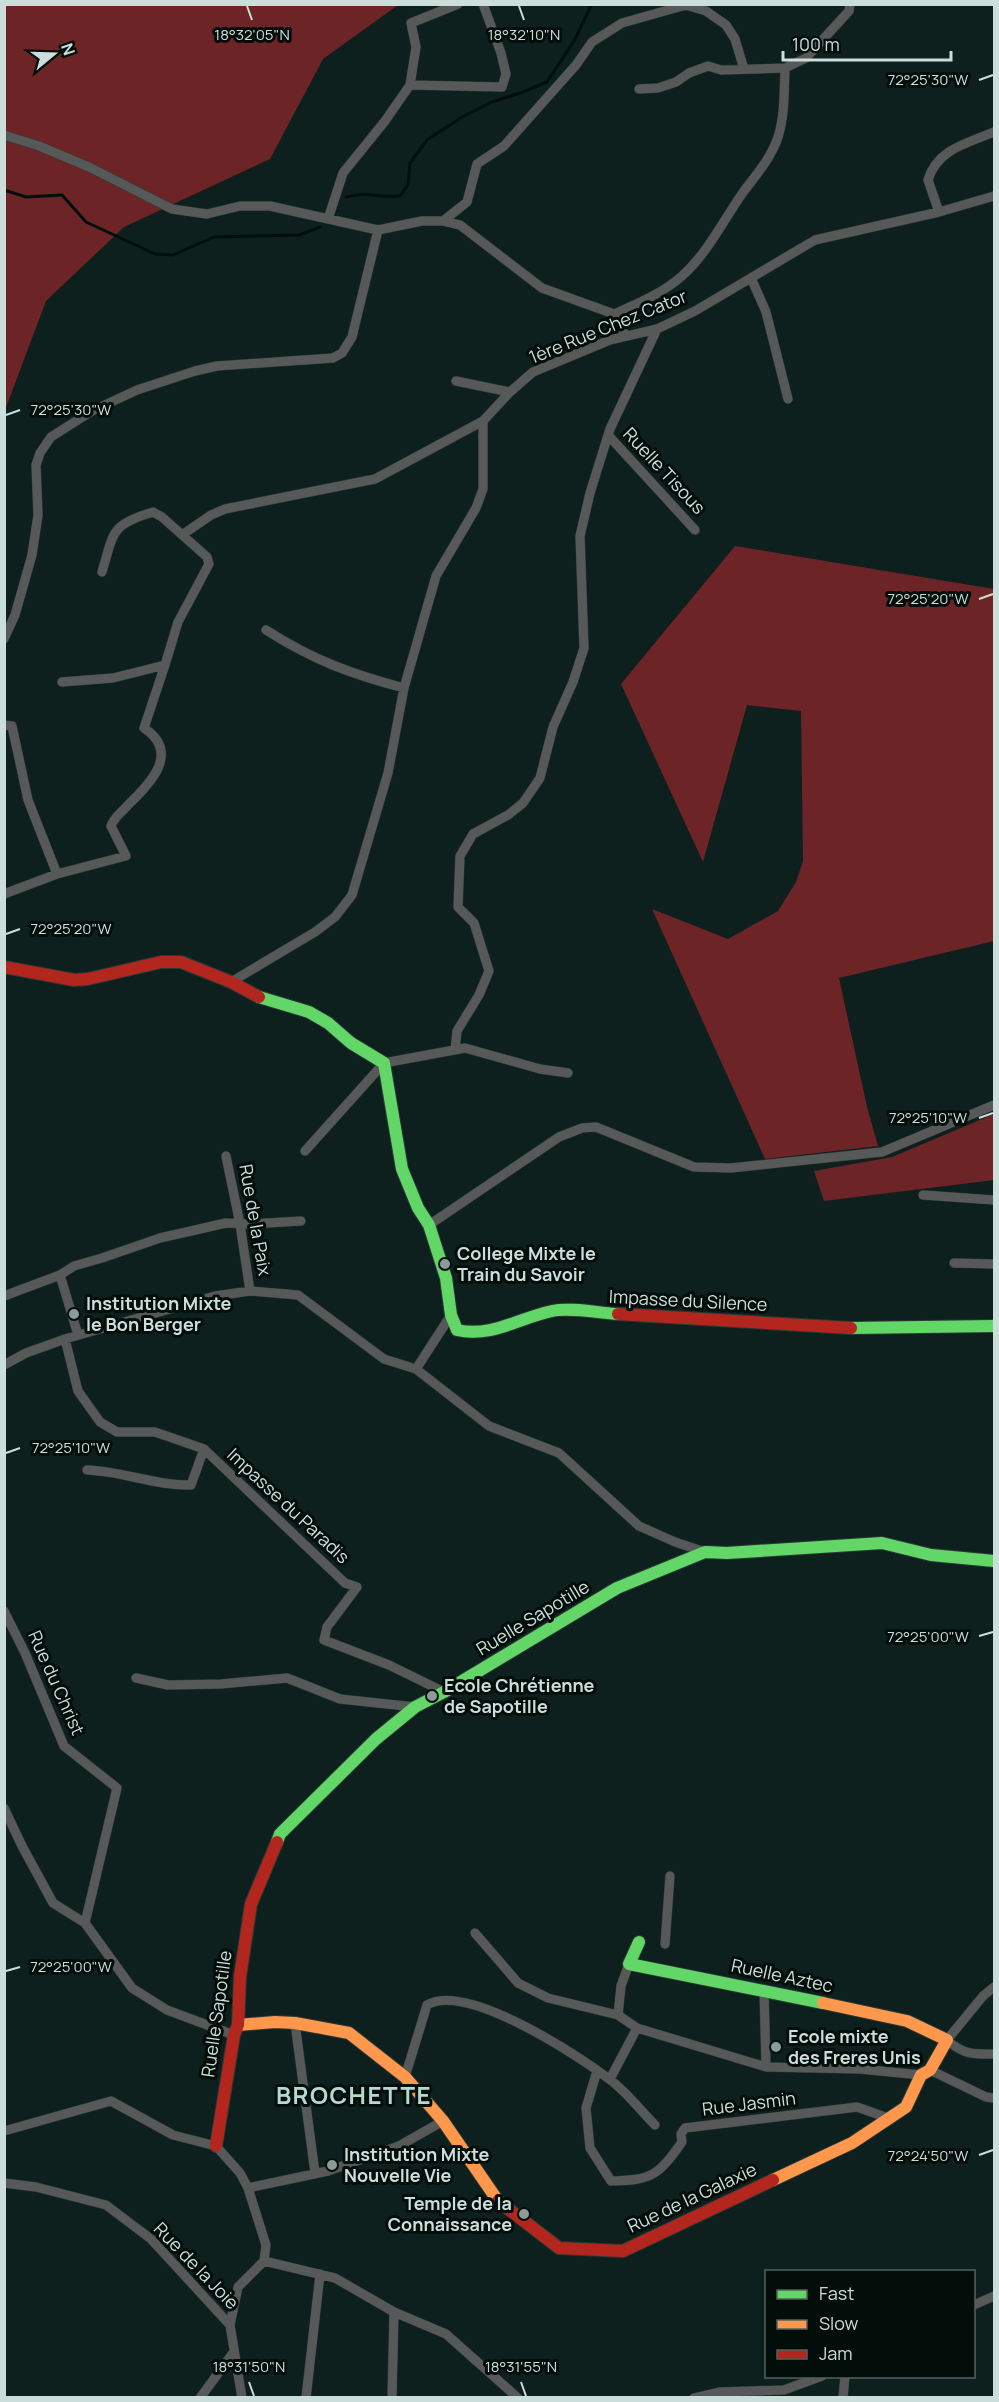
<svg xmlns="http://www.w3.org/2000/svg" width="999" height="2402" viewBox="0 0 999 2402" font-family="Manrope,sans-serif">
<style>
.green{fill:#6c2426}
.lines{fill:none;stroke-linecap:round;stroke-linejoin:round}
.stream{stroke:#010f0b;stroke-width:3}
.street-casing{stroke:#2a3936;stroke-width:10}
.fast-casing{stroke:#2a3936;stroke-width:14}
.slow-casing{stroke:#2a3936;stroke-width:14}
.jam-casing{stroke:#2a3936;stroke-width:14}
.street{stroke:#575858;stroke-width:9}
.fast{stroke:#63d668;stroke-width:12}
.slow{stroke:#ff974d;stroke-width:12}
.jam{stroke:#b3261e;stroke-width:12}
.ticks{fill:none;stroke:#ccded9;stroke-width:2}
.poi-dot{fill:#8a9c97;stroke:#030e0b;stroke-width:2}
.labels{text-anchor:middle;stroke-width:6;stroke-linejoin:round;paint-order:stroke}
.street-label{font-size:18px;fill:#ccded9;stroke:#030e0b}
.poi-label{font-size:18px;font-weight:bold;fill:#ccded9;stroke:#030e0b;text-anchor:start}
.district-label{font-size:24px;font-weight:bold;letter-spacing:1.5px;fill:#b4d9cf;stroke:#030e0b}
.ticks-label{font-size:15px;text-anchor:middle;fill:#ccded9;stroke:#030e0b;stroke-width:6;stroke-linejoin:round;paint-order:stroke}
</style>
<rect width="100%" height="100%" fill="#0e201d"/>
<path class="green" d="M5 5H398L323 59 270 159 124 227 46 301 5 410Z
M735 546 994 589V941L839 978 867 1107 878 1146 765 1159 652 909 728 939 778 911 796 882 803 861 801 711 747 705 703 862 621 684Z
M994 1114V1180L824 1201 814 1171 892 1157Z"/>
<g class="lines">
<path class="stream" d="M4 190 26 197 62 195 86 222 155 254 173 255 214 237 299 235 320 227
M346 197C369 191 378 198 400 196L408 185 410 163 427 140 462 117 492 102 523 92 547 82 574 41 592 4"/>
<defs>
<path id="street" d="M410 85 502 87 506 74 501 53 483 4
M639 89 658 88 676 82 689 73 708 66 721 70 785 68 806 58 849 11 850 4
M4 135 39 146 89 167 172 209 207 214 240 206H270L378 230 422 221H443L460 225 542 288 614 314 620 321 625 336
M939 212 928 180C937 149 968 143 994 132
M328 219 343 173 385 121 410 85 416 47 411 23 458 4
M443 221 467 202 477 164 504 146 576 65 592 42 622 23 686 5 706 11 726 25 735 39 744 69
M751 278 766 312 788 399
M614 314C637 304 663 293 682 276 708 253 724 219 744 191 757 174 771 158 778 137 785 115 784 91 785 68
M456 381 510 392
M608 435 695 530
M182 535 211 515 225 509 375 479 483 421 510 392 533 372 610 340 657 329 695 311 815 240 939 212 994 196
M266 630C313 660 351 674 404 688
M4 639 15 615 32 555 38 515 36 465 40 453 51 437 92 411 137 390 195 371 217 366 333 358 342 353 352 337 378 230
M62 682 113 678 165 665 178 622 209 564 207 557 162 517 153 512C110 525 114 532 102 572
M4 725 12 726 28 800 57 874
M4 894 57 874 126 856 111 826C114 817 123 811 129 804 152 782 180 752 144 728L165 665
M231 982 315 932 335 917 352 895 388 773 404 688 436 576 476 508 483 489V421
M455 1050 457 1031 479 995 489 971 474 923 458 907 460 856 473 834 508 815 523 803 540 778 553 727 573 682 584 648 580 536 590 493 610 429 657 329
M305 1151 384 1063 465 1048 540 1069 568 1073
M226 1156 240 1224 250 1291
M923 1195 994 1200
M429 1225 559 1137 582 1128 596 1127 694 1167 731 1168 882 1152 994 1105
M954 1263 994 1264
M60 1275 78 1335
M4 1296 60 1275 74 1266 102 1258 160 1238 226 1223 251 1224 301 1221
M65 1339 78 1391 100 1422 117 1432H155L204 1449 345 1583 357 1587 327 1627 324 1640 389 1665 444 1692
M4 1365 26 1353 65 1339 215 1296 250 1291 298 1295 384 1359 416 1369 489 1426 559 1453 639 1526 675 1542 705 1552
M416 1369 451 1315
M87 1470C122 1471 156 1486 191 1485L204 1449
M4 1611 25 1653 64 1746 117 1788 85 1923
M136 1678 168 1685 221 1684 287 1678 340 1699 415 1707
M4 1808 22 1846 53 1903 85 1923 132 1988 167 2010 234 2035
M475 1933 518 1983 548 1998 618 2015 637 2028 766 2067 860 2069 921 2075
M665 1944 670 1876
M994 1987 983 1996 947 2040C964 2055 973 2054 994 2054
M764 1990 766 2067
M618 2015 621 1986 629 1964
M295 2023 315 2173
M930 2070 986 2097 994 2098
M597 2071 586 2108 590 2148 611 2181C652 2180 658 2176 682 2142L681 2134 685 2128 857 2107 891 2119
M405 2077 427 2005C466 1982 576 2054 609 2079 626 2091 640 2110 655 2125
M610 2079 637 2028
M4 2131 111 2101 173 2135 216 2146 240 2173 248 2188 266 2245 264 2261 238 2287 230 2325 242 2398
M4 2183 36 2187 106 2205 151 2239 230 2325
M248 2188 328 2171 399 2146 443 2121
M264 2261 335 2278 394 2312 446 2334 518 2398
M974 2305 994 2296
M200 2398 233 2353
M306 2398 320 2274
M392 2398 394 2312
M694 2398 720 2392 784 2390 822 2376
M843 2398 845 2376"/>
<path id="fast" d="M259 997 309 1012 328 1023 351 1043 384 1063 402 1169 418 1208 429 1225 446 1278 451 1315 457 1330C491 1338 519 1318 552 1311 570 1307 599 1313 618 1314
M851 1328 994 1326
M277 1842 280 1834 376 1739 415 1707 444 1692 617 1588 705 1552 727 1553 882 1543 931 1555 994 1561
M639 1942 629 1964 823 2003"/>
<path id="slow" d="M238 2025 275 2022 295 2023 349 2033 405 2077 443 2121 498 2201
M773 2180 852 2143 906 2107 921 2075 930 2070 947 2040 907 2021 823 2003"/>
<path id="jam" d="M4 967 74 980 88 979 161 962H181L231 982 259 997
M618 1314 851 1328
M216 2146 234 2035 238 2025 240 1977 251 1904 277 1842
M498 2201 559 2248 623 2251 773 2180"/>
</defs>
<use href="#street" class="street-casing"/>
<use href="#fast" class="fast-casing"/>
<use href="#slow" class="slow-casing"/>
<use href="#jam" class="jam-casing"/>
<use href="#street" class="street"/>
<use href="#fast" class="fast"/>
<use href="#slow" class="slow"/>
<use href="#jam" class="jam"/>
</g>
<path class="ticks" d="M247 6 252 20M519 6 524 20M979 80 993 75M6 415 20 410M979 599 993 594M6 934 20 929M979 1118 993 1113M6 1453 20 1448M979 1636 993 1632M6 1971 20 1967M979 2155 993 2150M249 2382 254 2396M521 2382 526 2396"/>
<g class="poi-dot">
<circle cx="445" cy="1264" r="6"/>
<circle cx="74" cy="1314" r="6"/>
<circle cx="432" cy="1696" r="6"/>
<circle cx="776" cy="2047" r="6"/>
<circle cx="332" cy="2165" r="6"/>
<circle cx="524" cy="2214" r="6"/>
</g>
<g class="labels">
<g class="street-label">
<text transform="translate(608 327) rotate(-22)" y="6">1ère Rue Chez Cator</text>
<text transform="translate(664 471) rotate(47)" y="6">Ruelle Tisous</text>
<text transform="translate(255 1220) rotate(80)" y="6">Rue de la Paix</text>
<text transform="translate(688 1301) rotate(3)" y="6">Impasse du Silence</text>
<text transform="translate(288 1506) rotate(43)" y="6">Impasse du Paradis</text>
<text transform="translate(533 1618) rotate(-31)" y="6">Ruelle Sapotille</text>
<text transform="translate(56 1683) rotate(66)" y="6">Rue du Christ</text>
<text transform="translate(782 1976) rotate(12)" y="6">Ruelle Aztec</text>
<text transform="translate(217 2014) rotate(-82)" y="6">Ruelle Sapotille</text>
<text transform="translate(749 2104) rotate(-7)" y="6">Rue Jasmin</text>
<text transform="translate(692 2198) rotate(-25)" y="6">Rue de la Galaxie</text>
<text transform="translate(196 2266) rotate(46)" y="6">Rue de la Joie</text>
</g>
<g class="poi-label">
<text x="457" y="1260">College Mixte le<tspan x="457" dy="21">Train du Savoir</tspan></text>
<text x="86" y="1310">Institution Mixte<tspan x="86" dy="21">le Bon Berger</tspan></text>
<text x="444" y="1692">Ecole Chrétienne<tspan x="444" dy="21">de Sapotille</tspan></text>
<text x="788" y="2043">Ecole mixte<tspan x="788" dy="21">des Freres Unis</tspan></text>
<text x="344" y="2161">Institution Mixte<tspan x="344" dy="21">Nouvelle Vie</tspan></text>
<text x="512" y="2210" text-anchor="end">Temple de la<tspan x="512" dy="21">Connaissance</tspan></text>
</g>
<g class="district-label">
<text x="354" y="2104">BROCHETTE</text>
</g>
</g>
<g class="ticks-label">
<text x="252" y="40">18°32'05"N</text>
<text x="524" y="40">18°32'10"N</text>
<text x="928" y="85">72°25'30"W</text>
<text x="71" y="415">72°25'30"W</text>
<text x="928" y="604">72°25'20"W</text>
<text x="71" y="934">72°25'20"W</text>
<text x="928" y="1123">72°25'10"W</text>
<text x="71" y="1453">72°25'10"W</text>
<text x="928" y="1642">72°25'00"W</text>
<text x="71" y="1972">72°25'00"W</text>
<text x="928" y="2161">72°24'50"W</text>
<text x="249" y="2372">18°31'50"N</text>
<text x="521" y="2372">18°31'55"N</text>
</g>
<rect width="999" height="2402" fill="none" stroke="#ccded9" stroke-width="12"/>
<rect x="765" y="2270" width="210" height="108" fill="#030e0b" stroke="#53615d" stroke-width="1.5"/>
<rect x="777" y="2290" width="30" height="9" fill="#63d668" stroke="#53615d" stroke-width="1.5"/>
<text x="819" y="2300" font-size="18" fill="#ccded9">Fast</text>
<rect x="777" y="2320" width="30" height="9" fill="#ff974d" stroke="#53615d" stroke-width="1.5"/>
<text x="819" y="2330" font-size="18" fill="#ccded9">Slow</text>
<rect x="777" y="2350" width="30" height="9" fill="#b3261e" stroke="#53615d" stroke-width="1.5"/>
<text x="819" y="2360" font-size="18" fill="#ccded9">Jam</text>
<g transform="translate(54 54) rotate(71)" stroke="#030e0b" stroke-width="4.5" paint-order="stroke">
<path d="M0-4.5L10 22L0 15L-10 22Z" fill="#ccded9"/>
<text y="-9" font-size="16" font-weight="bold" text-anchor="middle" fill="#ccded9">N</text>
</g>
<path d="M783 51v9h168v-9" fill="none" stroke="#ccded9" stroke-width="3"/>
<text x="792" y="51" font-size="18" fill="#ccded9" stroke="#030e0b" stroke-width="4.5" paint-order="stroke">100 m</text>
</svg>
